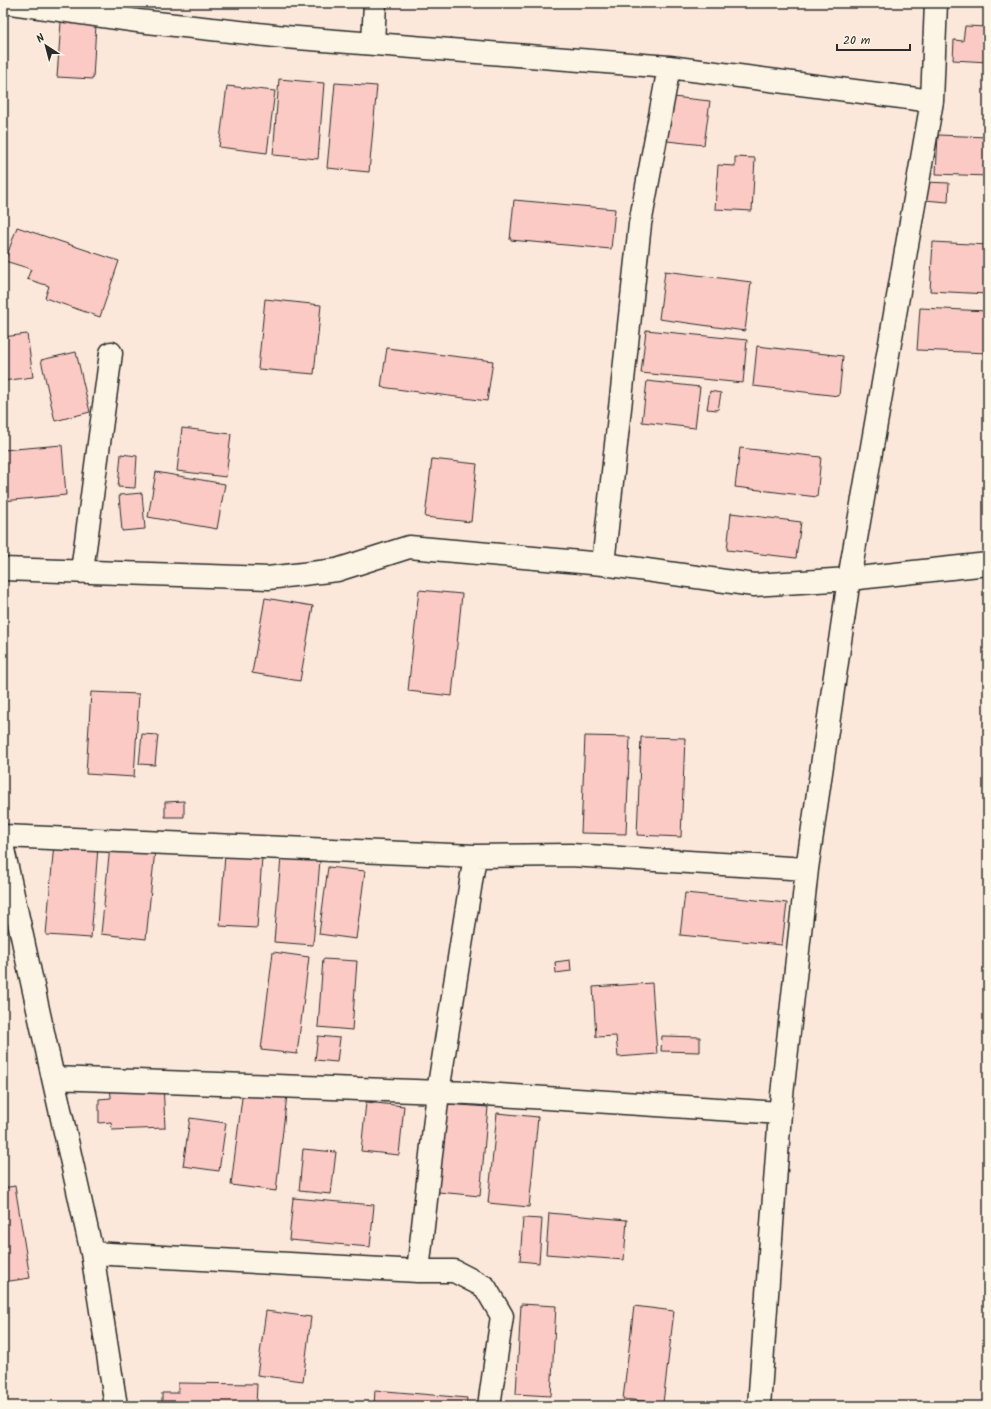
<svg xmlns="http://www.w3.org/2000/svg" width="991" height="1409" viewBox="0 0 991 1409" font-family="Kalam,sans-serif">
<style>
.building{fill:#fbcac5;stroke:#2b2b2b}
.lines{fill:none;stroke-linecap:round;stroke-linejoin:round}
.minor-casing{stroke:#2b2b2b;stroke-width:25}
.minor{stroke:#fcf5e5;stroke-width:22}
</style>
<rect width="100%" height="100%" fill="#fce8db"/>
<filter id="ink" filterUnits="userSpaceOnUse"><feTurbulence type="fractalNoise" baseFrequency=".025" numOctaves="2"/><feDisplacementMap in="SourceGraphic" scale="8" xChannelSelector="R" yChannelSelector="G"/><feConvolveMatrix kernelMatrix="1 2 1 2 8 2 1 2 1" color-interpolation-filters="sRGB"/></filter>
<g filter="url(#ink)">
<path class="building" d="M61 22 96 24 93 79 57 77Z
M965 26 988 27V62L953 60 954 40 963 41Z
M279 79 324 83 318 159 273 155Z
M335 83 377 86 369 172 327 168Z
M227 86 275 91 267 153 219 147Z
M673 97 710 101 704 145 667 141Z
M938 135 988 137V176L936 174Z
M735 157 755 158 752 211 715 209 718 165 735 166Z
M925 182 949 183 948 202 924 200Z
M514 200 615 209 611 249 510 240Z
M17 227 119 261 100 317 45 298 49 286 27 279 31 269 5 261Z
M933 242 988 245V294L930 291Z
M665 271 751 282 745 331 659 319Z
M265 299 321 305 314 374 258 369Z
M920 308 988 311V353L917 350Z
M646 330 747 340 743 383 641 373Z
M27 334 33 377 3 381V337Z
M757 346 843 356 839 396 753 386Z
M387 348 493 361 487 401 381 387Z
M76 352 90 412 55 421 41 360Z
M647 381 700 387 695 428 642 422Z
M710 391 721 393 718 410 707 409Z
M182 428 231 434 226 477 177 471Z
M62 445 66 495 3 501V450Z
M740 448 821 457 817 497 735 487Z
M121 454 137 456 135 488 118 487Z
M432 459 477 464 471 522 425 517Z
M156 472 225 484 217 529 148 517Z
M142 493 145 529 122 531 119 495Z
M731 513 801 522 796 558 727 550Z
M419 590 462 594 452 696 408 691Z
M265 598 313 606 300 681 252 673Z
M91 692 139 694 134 777 86 774Z
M142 734 158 735 155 765 139 764Z
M585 736 630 737 626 834 581 833Z
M641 737 685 738 681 837 637 835Z
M184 801V817H165V802Z
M54 843 98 847 91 938 46 935Z
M110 846 155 850 146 939 101 934Z
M225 854 262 857 257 928 220 926Z
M281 857 320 860 313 945 274 942Z
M328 867 365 871 356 939 319 934Z
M685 893 787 903 782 945 680 935Z
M273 952 309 957 297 1054 261 1050Z
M323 959 357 961 352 1030 318 1027Z
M570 960 571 971 556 973 555 962Z
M652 983 657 1054 618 1057 616 1036 596 1037 593 987Z
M318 1036 340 1038 337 1062 315 1060Z
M662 1036 700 1037V1052L661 1051Z
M163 1081 165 1128 112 1130 111 1122 99 1123V1099L111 1098 110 1083Z
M243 1090 287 1095 276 1191 231 1185Z
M366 1102 404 1106 399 1155 361 1151Z
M446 1104 488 1107 480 1196 438 1192Z
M497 1113 538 1117 529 1207 488 1203Z
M190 1118 226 1123 219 1171 183 1166Z
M303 1149 336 1152 331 1194 299 1191Z
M15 1186 30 1278 3 1282V1188Z
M293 1198 374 1205 370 1247 289 1240Z
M549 1213 627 1220 624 1260 546 1254Z
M523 1218 542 1219 539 1263 520 1261Z
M521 1304 556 1306 551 1396 516 1394Z
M634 1306 674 1311 663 1403 623 1399Z
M266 1311 311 1317 303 1381 257 1375Z
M178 1383 257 1384 256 1406H162V1393H178Z
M375 1390 467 1398 466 1406H374Z
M542 1403 581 1406H541Z
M594 1405H620V1406H594Z"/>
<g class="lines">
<defs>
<path id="minor" d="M11 3 138 21 285 37 669 67 932 101
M373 43 375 3
M669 67 640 224 603 564 754 585 849 579 988 564
M3 569 268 578 337 570 409 547 603 564
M82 571 111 353
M3 836 475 856 570 855 807 869
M3 849 53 1078 92 1253 116 1406
M53 1078 469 1093 780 1113
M92 1253 418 1271H454L485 1287 502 1316 489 1406
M418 1271 438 1092 475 856
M759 1406 780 1113 807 869 849 579 932 101 936 3"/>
</defs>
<use href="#minor" class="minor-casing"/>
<use href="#minor" class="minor"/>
</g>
</g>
<rect width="991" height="1409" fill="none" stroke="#fcf5e5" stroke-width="16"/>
<rect x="8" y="8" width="975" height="1393" fill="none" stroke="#2b2b2b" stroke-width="1.5" filter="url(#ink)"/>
<g transform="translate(46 46) rotate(324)" stroke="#fcf5e5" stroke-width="3" paint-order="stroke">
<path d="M0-3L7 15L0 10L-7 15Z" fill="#2b2b2b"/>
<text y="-6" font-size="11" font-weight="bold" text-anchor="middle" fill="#2b2b2b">N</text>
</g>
<path d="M837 44v6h73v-6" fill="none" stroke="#2b2b2b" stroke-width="2"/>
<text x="843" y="44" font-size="12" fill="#2b2b2b" stroke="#fcf5e5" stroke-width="3" paint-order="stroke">20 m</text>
</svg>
